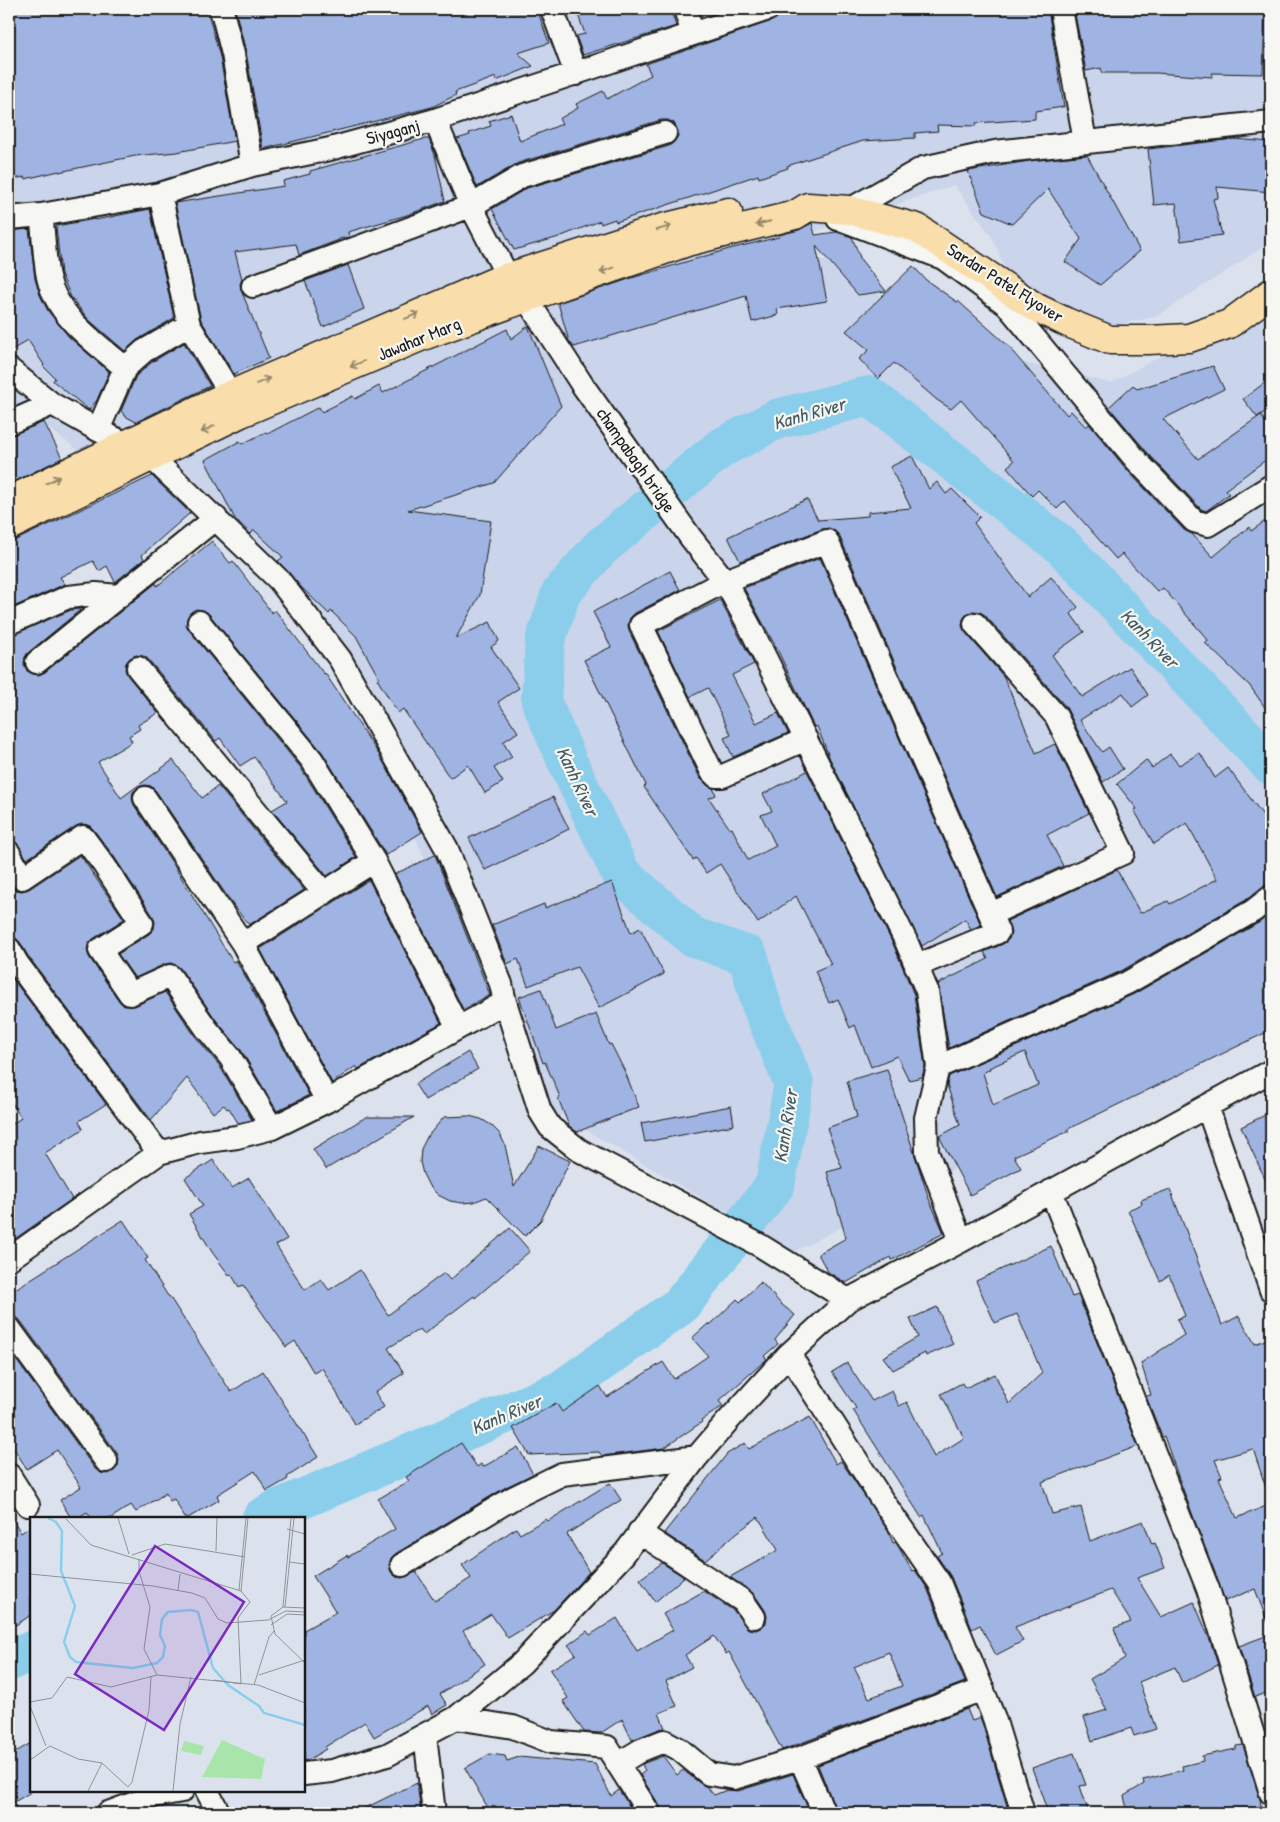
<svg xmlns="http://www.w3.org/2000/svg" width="1280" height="1822" viewBox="0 0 1280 1822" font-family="'Patrick Hand',sans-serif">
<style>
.built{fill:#cad4ea}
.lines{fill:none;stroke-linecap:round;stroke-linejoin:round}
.river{stroke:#8aceeb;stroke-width:40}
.building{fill:#9fb4e2;stroke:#1c1c1c;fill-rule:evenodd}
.minor-casing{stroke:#1c1c1c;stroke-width:26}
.major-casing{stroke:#1c1c1c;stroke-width:31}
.minor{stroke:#f6f6f2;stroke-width:22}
.major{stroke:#f9deab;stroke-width:28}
.oneway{stroke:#96876b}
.labels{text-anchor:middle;stroke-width:4.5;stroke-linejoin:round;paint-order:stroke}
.street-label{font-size:18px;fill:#1c1c1c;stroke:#f6f6f2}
.water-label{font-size:19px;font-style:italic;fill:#425a64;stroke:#f6f6f2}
.inset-river{fill:none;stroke:#8aceeb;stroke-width:2.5}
.inset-road{fill:none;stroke:#8f9399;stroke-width:1}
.view{fill:#7b2cbf;fill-opacity:0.15;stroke:#7b2cbf;stroke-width:2.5}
.inset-edge{fill:none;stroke:#1c1c1c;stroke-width:2.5}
</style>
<rect width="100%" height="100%" fill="#dce2ed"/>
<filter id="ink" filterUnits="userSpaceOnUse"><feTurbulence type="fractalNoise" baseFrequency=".02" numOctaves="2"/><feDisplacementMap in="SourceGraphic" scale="10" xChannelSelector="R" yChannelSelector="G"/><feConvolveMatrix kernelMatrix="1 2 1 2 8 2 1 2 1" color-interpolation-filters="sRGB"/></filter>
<g filter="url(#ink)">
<path class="built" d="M9 9H1271V242L1156 317 1063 335 1007 273 992 237 954 185 760 250 830 261 956 347 1111 383 1271 296V1004L794 1252 538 1102 432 875 340 667 228 538 144 457 105 470 13 402 9 396Z"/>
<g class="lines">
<path class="river" d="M262 1518 278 1509 560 1391 681 1305 775 1185 794 1084 761 1004 748 956 693 937 621 874 568 763 541 701 545 642 561 593 600 548 721 448 777 419 869 396 1062 546 1271 765
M9 1661 31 1651"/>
</g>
<path class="building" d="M9 9H207L220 57 235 141 177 152 135 156 59 172V171L25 179 24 177 9 180Z
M235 9H537L549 43 518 53 533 66 496 81V77L455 92 456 95 432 107 263 149 246 52Z
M576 9H670L676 26 583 55 576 36 585 34Z
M781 9H1048L1064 107 1035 111V119L976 123V126L937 125 938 131 915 133V138L863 141 787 166 788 168 759 178 758 175 616 222 615 219 601 224 600 221 559 237 514 250 492 209 527 188 669 146 674 142 678 136 677 129 674 123 668 120H661L518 163 477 187 457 139 470 135 469 133 491 126 489 121 511 114 520 141 562 124 559 119 578 108 576 104 603 91 607 99 651 75 646 64 772 21 778 17Z
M1074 9H1265L1263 74 1212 73V77L1156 73H1102L1101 68 1086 71Z
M424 139H429L435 155 445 201 407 215 348 232 349 237 339 239V240L299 255 296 244 235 252 242 279 240 284 241 290 269 358 234 374 201 320 175 203 284 186 283 181 310 174V171Z
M1234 139 1271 142V192L1217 187 1218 198 1213 199 1222 235 1181 241 1176 203 1154 205 1148 149Z
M1087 155 1140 251 1100 285 1065 262 1081 239 1048 189 1012 224 984 212 968 171 1029 161Z
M150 209 174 318 137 340 125 351 88 319 71 297 61 274 56 226 95 219V220Z
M812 223 815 235 836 232 852 237 861 260 886 291 858 295 816 246 827 301 777 309 778 315 752 322 746 296 574 347 569 341 558 303 635 277 729 249 779 237V235L799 230Z
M29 229 35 279 40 295 48 311 69 337 109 372 97 400 89 410 53 381 55 378 43 366 44 365 28 340 9 352V231Z
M348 265 364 309 323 327 305 281Z
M913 266 926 280 957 302 958 301 1013 350 1012 351 1067 415 1071 411 1086 427 1089 424 1127 470 1184 530 1192 534 1213 557 1249 527 1251 531 1271 517V716L1250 686 1205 643 1208 640 1163 588 1158 592 1122 554 1116 559 1065 501 1057 509 1038 490 1032 496 1007 467 1014 461 961 400 951 409 937 400 894 363 878 379 859 359 869 350 846 331Z
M528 326 561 406 494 483 408 510 491 521 480 595 456 638 490 622 499 641 491 647 519 688 498 702 518 732 503 742 512 757 494 768 503 782 485 793 468 765 450 778 403 709 398 713 377 679 379 678 356 636 331 611 329 614 302 588 278 561 283 557 254 530 251 534 235 519 205 460 240 441 242 444 266 432 267 434 319 407 322 412 353 396 355 399 379 386 383 393 507 329 511 339Z
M184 343 210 386 136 422 125 416 121 411 136 376 152 362Z
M1213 366 1224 389 1163 419 1198 459 1261 415 1271 431V456L1225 490 1229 494 1206 511 1201 509 1147 452 1109 407 1133 385 1137 389Z
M1271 378V408L1257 417 1243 399Z
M44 422 62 458 9 484V436Z
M912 456 929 489 937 482 946 494 952 489 980 517 974 523 1028 597 1051 577 1078 607 1071 614 1084 632 1052 655 1082 697 1130 667 1148 695 1132 707 1123 693 1080 720 1102 752 1109 747 1123 769 1103 782 1066 707 985 615 980 612 973 611 966 615 963 619 962 626 965 632 1004 677 1036 753 1055 744 1089 813 1047 835 1063 866 997 897 839 535 835 531 829 528 822 529 740 561 728 537 807 499 818 520 868 516V512L911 508 890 467Z
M152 476 190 513 142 555 144 559 115 582 107 566 99 571 93 561 60 577 65 584 9 609V541L16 540Z
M212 541 230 563 233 561 272 613 275 610 324 674 325 673 380 756 422 832 386 855 322 752 209 614 203 610 196 609 191 612 187 618 186 625 189 630 301 768 356 857 327 876 272 810 287 801 254 757 240 766 220 738 216 741 148 659 143 656 136 655 130 658 126 663 125 670 128 676 158 713 138 725 140 729 129 736 132 742 98 762 121 798 173 760 202 798 218 786 304 890 249 925 233 905 156 791 151 786 145 785 138 787 133 792 132 798 134 805 173 864 233 962 236 960 309 1095 277 1111 241 1050 216 1020 180 968 171 963 165 964 135 978 118 954 149 934 154 929 155 922 153 916 115 858 93 829 89 825 82 824 76 826 27 859 16 842 9 840V636L71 610 79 609 80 610 29 652 25 657 24 664 27 671 33 674 39 675 45 672 156 583 157 586Z
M820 558 981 925 971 929 965 919 922 946 830 759 817 726 814 727 778 651 744 588Z
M670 571 680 590 635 613 630 618 628 625 629 631 700 778 707 785 713 788 716 795 709 798 730 829 732 828 748 860 776 846 761 815 772 811 763 794 807 771 894 946 914 995 925 1066 922 1077 909 1080 897 1056 871 1067 855 1025 850 1028 838 999 829 1003 815 971 831 964 796 896 758 923 720 864 706 873 696 858 693 860 644 787 646 785 584 660 611 647 593 612Z
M720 600 754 664 732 675 756 723 778 713 788 733 733 757 724 738 731 735 708 688 690 697 658 631Z
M1200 753 1215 778 1228 768 1262 814 1271 809V884L1263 886 1246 900 1121 971 949 1048 938 984 988 959 984 952 1003 944 1009 939 1011 933 1007 921 1117 870 1140 913 1168 901 1170 904 1217 879 1187 823 1154 844 1134 810 1137 809 1117 784 1146 760 1152 768 1170 754 1179 765Z
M553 797 569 829 485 870 469 838Z
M80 855 124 919 93 939 88 945 87 950 89 957 119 1001 124 1006H135L165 992 195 1036 219 1065 252 1120 238 1123 229 1108 227 1109 224 1105 213 1113 187 1078 151 1120 28 956 20 942 15 937 9 936V881L16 890 22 891 29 889Z
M435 855 490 995 463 1009 395 874Z
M369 880 441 1023 358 1069 356 1066 332 1083 260 949Z
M612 882 631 933 640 928 664 974 599 1008 577 967 528 986 518 959 507 964 492 925 544 904 545 908Z
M1271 913V1030L1068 1129 1069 1131 1014 1156 1021 1168 970 1195 940 1138V1136L960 1125 947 1085 949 1076 1134 994 1260 922ZM1025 1052 1038 1085 993 1105 983 1073 990 1069 989 1068Z
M9 974 106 1104 79 1121 83 1129 45 1153 72 1199 9 1243V1126L21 1118 9 1098Z
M541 989 556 1030 596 1014 609 1045 611 1044 625 1072 639 1107 577 1132 569 1126 558 1098 560 1097 545 1062 543 1063 519 997Z
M468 1052 478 1069 425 1100 415 1084Z
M887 1069 929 1199 944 1233 892 1260 891 1257 846 1283 828 1272 818 1254 846 1238 827 1172 842 1168 827 1128 857 1117 847 1081Z
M731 1106 734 1125 645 1142 641 1123Z
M1271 1112V1192L1241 1127Z
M469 1116 481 1119 491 1125 500 1134 505 1145 514 1187 539 1146 570 1161 541 1220 525 1236 486 1197 474 1202 462 1203 450 1201 438 1195 429 1186 423 1174 420 1162 421 1149 427 1137 444 1117Z
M366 1117H414L326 1169 313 1149Z
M213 1160 232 1188 249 1178 287 1239 276 1245 305 1290 321 1279 329 1290 360 1270 388 1315 444 1273 450 1280 510 1228 530 1251 475 1298 474 1296 424 1334 420 1329 388 1348 404 1373 375 1392 384 1407 355 1424 322 1368 314 1373 295 1341 286 1347 243 1285 239 1287 231 1274 229 1275 212 1252 189 1214 203 1206 185 1178Z
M1170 1189 1222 1325 1239 1316 1255 1344 1265 1340 1271 1353V1494H1268L1253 1449 1215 1460 1222 1477 1219 1478 1237 1518 1271 1504V1626H1269L1255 1589 1225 1601 1178 1476 1164 1436 1162 1437 1146 1396 1151 1395 1141 1363 1184 1335 1177 1319 1185 1316 1169 1275 1160 1281 1128 1210 1142 1204 1141 1200Z
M123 1220 148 1258 145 1260 168 1296H169L231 1392 263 1371 318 1457 287 1477 288 1479 267 1491 255 1471 217 1495 219 1500 188 1518H185L174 1499 170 1501 166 1493 136 1512 131 1505 111 1518H91L87 1512 77 1518H71L60 1500 81 1487 57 1450 27 1469 9 1441V1350L95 1469 101 1473 108 1474 114 1471 118 1466 119 1459 117 1453 20 1320 15 1316 9 1315V1293Z
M1051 1246 1072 1297 1078 1295 1138 1446 1042 1482 1052 1514 1081 1507 1090 1541 1143 1521 1152 1544 1155 1543 1165 1568 1137 1578 1161 1617 1194 1602 1210 1640 1218 1665 1182 1683 1175 1667 1139 1682 1156 1729 1134 1736 1131 1728 1092 1741 1084 1717 1107 1710 1090 1679 1125 1658 1114 1628 1131 1622 1111 1590 1015 1627 1023 1641 996 1655 980 1625 972 1629 951 1577 937 1556 942 1553 924 1515 921 1517 853 1410 856 1408 832 1372 847 1363 872 1401 892 1391 899 1406 907 1402 934 1457 964 1438 941 1394 962 1383 965 1388 995 1374 1009 1404 1042 1373 1017 1314 995 1323 976 1281Z
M761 1282 781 1304 795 1315 775 1340 778 1344 764 1356 767 1359 719 1401 723 1406 701 1421 702 1422 664 1448 602 1456 599 1452 529 1455 513 1428 556 1403 562 1412 600 1386 607 1397 663 1362 674 1379 708 1356 692 1338 709 1323 710 1325 737 1299 740 1302Z
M937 1307 953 1344 926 1356 925 1353 893 1370 883 1357 918 1337 910 1319Z
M810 1417 836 1464 841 1461 888 1531 893 1543 895 1542 898 1546 912 1571 915 1570 927 1588 965 1682 782 1750 729 1652 726 1654 714 1636 685 1655 692 1667 666 1681 677 1706 659 1713 665 1728 659 1729 632 1740 622 1719 601 1733 584 1732 563 1701 568 1698 550 1670 576 1654 568 1645 587 1631 590 1635 617 1618 637 1651 673 1630 663 1614 704 1591 734 1611 748 1629 756 1630 762 1627 766 1623 767 1616 765 1610 754 1594 730 1577 778 1550 758 1517 738 1532 705 1560 664 1533 727 1454 745 1443 749 1449ZM889 1652 902 1686 869 1698 854 1667Z
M461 1443 477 1467 481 1464 483 1467 518 1447 533 1474 506 1487 395 1554 391 1558 389 1565 391 1572 396 1577 402 1578 416 1572 435 1601 471 1578 462 1565 516 1528 520 1534 546 1519 548 1521 610 1483 621 1500 567 1534 589 1572 554 1610 508 1638 491 1614 463 1631 485 1664 440 1694 447 1705 432 1714 428 1706 374 1737 365 1722 325 1747 326 1749 308 1760 304 1761V1630L336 1612 313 1576 347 1555 348 1557 395 1529 378 1499 409 1481 406 1477Z
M9 1513 21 1533 31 1526V1615L16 1625 9 1614Z
M662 1563 684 1577 655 1602 640 1579Z
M1271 1634V1691L1255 1697 1239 1646Z
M967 1709 972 1721 980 1718 982 1722 1009 1813H837L818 1765Z
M31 1743V1792L9 1805V1756Z
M1243 1745 1260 1799 1262 1813H1128L1124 1796 1144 1784 1143 1780 1183 1770 1182 1766 1203 1761 1202 1756 1236 1749V1746Z
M1074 1753 1086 1785 1080 1786 1089 1813H1048L1032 1768Z
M490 1754 505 1756 507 1761 519 1757 595 1764 611 1796 619 1790 634 1813H491L465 1768Z
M663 1756 677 1775 683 1770 701 1784 707 1787 714 1795 727 1790 738 1791 793 1774 810 1813H662L660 1806 640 1775 645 1771 642 1764Z
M417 1783 421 1813H355L400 1791Z"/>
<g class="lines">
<defs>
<path id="minor" d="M220 9 223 15 233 54 252 165
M552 9 576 74
M685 9 693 34
M1061 9 1085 141
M435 120 471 206 508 277 526 298 581 383 691 538 725 581 751 629 906 941 927 991 938 1067 926 1118 927 1152 961 1241
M160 194 189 325 239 408
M849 210 923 168 995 152 1271 122
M41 215C44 235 44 257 48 277 57 317 95 342 125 368
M9 218 41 215 160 194 252 165 330 149 435 120 768 9
M838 219 843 220 943 258 1007 305 1137 461 1194 521 1208 525 1271 486
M253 286 471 206 522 176 665 133
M9 369 52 404 98 430 150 456 279 580 340 659 447 849 501 984 505 1002 540 1111 550 1127 579 1150 761 1246 848 1300
M9 423 52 404
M98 430 125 368 144 351 189 325
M199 622 312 760 374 861 458 1028
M9 623 68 597 96 594 119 596
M975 624 1056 716 1123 853 991 914
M37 662 216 518
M138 668 324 893
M806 739 723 776H716L712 772 641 625 725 581 827 541 998 932 916 966
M145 798 243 944 327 1101
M9 853 22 878 83 837 104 865 142 923 100 950 130 994 170 976 206 1028 230 1057 272 1128
M243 944 374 861
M9 949 17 963 159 1153
M938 1067 1127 983 1253 911 1271 897
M1207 1106 1271 1290
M1051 1191 1208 1589 1271 1793
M9 1259 159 1153 200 1142 237 1137 272 1128 327 1101 505 1002
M9 1328 106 1461
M789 1354 882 1500 939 1582 994 1718 1023 1813
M9 1475 28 1505
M639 1532 743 1601 754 1617
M402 1565 513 1498 562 1474 697 1457
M456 1718 513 1727 551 1742 607 1747 649 1813
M425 1735 434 1813
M800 1758 983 1689
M618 1764 641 1750 664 1741 679 1749 709 1774 734 1778 800 1758 824 1813
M304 1774 332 1771 387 1755 456 1718 522 1663 624 1554 697 1457 726 1423 789 1354 848 1300 961 1241 1271 1071
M207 1791 219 1813
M108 1813 154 1796 182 1791"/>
<path id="major" d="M9 501 216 401 496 281 662 228 728 212
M9 526 241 413 420 337 526 298 687 242 795 215 808 207 849 210 917 228 1035 307 1066 322 1110 340H1148L1189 338 1229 324 1271 293"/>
</defs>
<use href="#minor" class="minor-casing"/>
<use href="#major" class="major-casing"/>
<use href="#minor" class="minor"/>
<use href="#major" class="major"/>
</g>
<defs><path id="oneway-shaft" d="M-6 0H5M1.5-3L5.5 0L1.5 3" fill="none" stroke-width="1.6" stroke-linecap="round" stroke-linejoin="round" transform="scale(1.25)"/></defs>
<g class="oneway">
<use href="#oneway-shaft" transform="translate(763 223) rotate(166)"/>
<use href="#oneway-shaft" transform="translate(664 228) rotate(-15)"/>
<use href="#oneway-shaft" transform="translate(607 270) rotate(161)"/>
<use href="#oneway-shaft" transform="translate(412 316) rotate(-23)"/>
<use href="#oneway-shaft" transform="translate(357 364) rotate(157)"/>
<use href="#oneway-shaft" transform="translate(263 381) rotate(-23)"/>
<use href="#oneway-shaft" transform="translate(208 429) rotate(154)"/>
<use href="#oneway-shaft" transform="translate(53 480) rotate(-26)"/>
</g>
</g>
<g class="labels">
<g class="street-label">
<text transform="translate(393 132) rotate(-15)" y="6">Siyaganj</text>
<text transform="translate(1005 283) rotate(32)" y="6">Sardar Patel Flyover</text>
<text transform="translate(419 339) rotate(-22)" y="6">Jawahar Marg</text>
<text transform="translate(636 460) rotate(55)" y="6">champabagh bridge</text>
</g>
<g class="water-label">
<text transform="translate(809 413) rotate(-16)" y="7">Kanh River</text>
<text transform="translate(1150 638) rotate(46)" y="7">Kanh River</text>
<text transform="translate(578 781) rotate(65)" y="7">Kanh River</text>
<text transform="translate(785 1126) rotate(-81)" y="7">Kanh River</text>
<text transform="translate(506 1414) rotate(-23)" y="7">Kanh River</text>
</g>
</g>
<g transform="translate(30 1517)">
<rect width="275" height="275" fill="#dce2ed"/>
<path d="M192 223 235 242 231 262 172 260ZM154 224 174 229 171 238 151 234Z" fill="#a8e5ab"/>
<path class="inset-river" d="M18 1 26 5 32 14 31 54 45 89 34 125 40 140 46 145 103 151 127 146 133 140 135 129 130 118 132 102 138 95 161 93 168 95 183 151 198 168 229 189 234 196 275 208"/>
<path class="inset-road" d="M88 1 99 37M36 2 61 28 211 74 220 85 208 101 211 167M257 12 275 17M186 34 187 1M102 38 135 27 215 40M109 42V54L120 90 114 132 127 158M259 45 275 47M0 57 123 69 162 76 175 81 188 102 197 106 238 103 256 94 275 95M148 73 150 57M209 73 216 1M211 74 218 1M253 90 261 1M255 90 264 1M275 91 253 90 241 99 245 117 275 146M241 108 257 97 275 98M229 158 275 143M184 163 211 167M224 168 239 120 244 114M0 185 22 181 37 160 81 170 127 158 228 168 275 186M0 189 16 229M0 243 20 229 48 242 72 246 98 270 102 265 119 193 121 159M58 274 72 246M143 274 150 207 161 160"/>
<path class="view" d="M125 29 214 85 134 213 45 157Z"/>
<rect width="275" height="275" class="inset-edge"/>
</g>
<rect width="1280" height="1822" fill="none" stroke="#f6f6f2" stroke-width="30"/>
<rect x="15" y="15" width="1250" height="1792" fill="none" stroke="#1c1c1c" stroke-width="2" filter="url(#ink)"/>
</svg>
